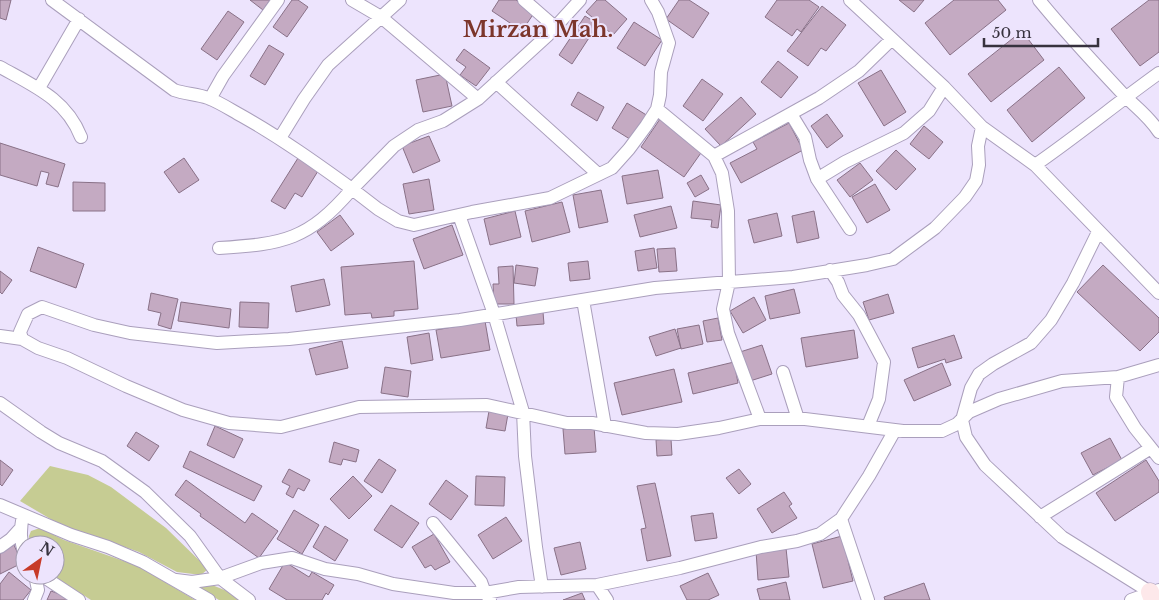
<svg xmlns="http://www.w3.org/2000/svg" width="1159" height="600" viewBox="0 0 1159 600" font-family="'Libre Baskerville',serif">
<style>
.green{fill:#c6cc93}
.building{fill:#c4aac2;stroke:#897187}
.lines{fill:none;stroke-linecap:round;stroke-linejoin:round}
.street-casing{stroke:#aa9fbc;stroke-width:14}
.secondary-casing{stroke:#aa9fbc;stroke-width:19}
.street{stroke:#fff;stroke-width:12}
.secondary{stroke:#fde8ea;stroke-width:18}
.labels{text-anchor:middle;stroke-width:4;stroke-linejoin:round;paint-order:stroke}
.district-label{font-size:22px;font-weight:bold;fill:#7c362b;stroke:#ede4fd}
</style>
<rect width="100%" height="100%" fill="#ede4fd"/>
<path class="green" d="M50 466 88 475 111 487 166 528 208 569 201 575 177 572 139 552 59 524 20 501Z
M40 528 64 540 138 566 195 600H91L52 575H55V545H30L29 536 31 531Z
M212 585 237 595 243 600H219L197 587Z"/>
<path class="building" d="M0 0H11L6 20 0 18Z
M250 0H270L263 10Z
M292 0H298L308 7 287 37 273 27Z
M499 0H516L534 13 522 31 492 11Z
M597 0H605L627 19 613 35 586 12Z
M679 0H689L709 13 693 38 666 19Z
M777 0H809L819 7 801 32 797 29 792 36 765 17Z
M899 0H924L914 12Z
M954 0H998L1006 10 950 55 925 23Z
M1149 0H1159V52L1140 66 1111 29Z
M822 6 846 25 826 51 821 48 808 66 787 51Z
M228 11 244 22 217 60 201 49Z
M585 16 598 24 572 64 559 55Z
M634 22 662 40 645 66 617 48Z
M1022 31 1044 60 991 102 968 74Z
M269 45 284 54 265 85 250 76Z
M464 49 490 68 476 86 460 75 466 67 456 60Z
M778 61 798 77 781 98 761 82Z
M1059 67 1085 98 1032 142 1007 110Z
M881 70 906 112 884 126 858 83Z
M445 74 452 106 423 112 416 80Z
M702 79 723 94 703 121 683 106Z
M578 92 604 107 597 121 571 105Z
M741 97 756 114 721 146 705 129Z
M627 103 648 116 633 141 612 128Z
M827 114 843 136 827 148 811 126Z
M660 119 703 150 684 177 641 147Z
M789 123 803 150 741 183 730 163 757 149 753 142Z
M924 126 943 142 929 159 910 144Z
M429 136 440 161 413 173 402 146Z
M0 143 65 164 58 187 46 184 49 173 41 171 37 186 0 175Z
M896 150 916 169 896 190 876 171Z
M184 158 199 180 179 193 164 172Z
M298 158 318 171 302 197 295 193 285 209 271 201Z
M860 163 873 180 850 197 837 180Z
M658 170 663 198 627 204 622 176Z
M701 175 709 189 695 197 687 183Z
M429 179 434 210 409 214 403 184Z
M73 182 105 183V211H73Z
M875 184 890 210 867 223 852 197Z
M601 190 608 222 579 228 573 195Z
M693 201 721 205 718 228 711 227 712 220 691 218Z
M562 202 570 232 532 242 525 211Z
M671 206 677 228 640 237 634 215Z
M515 211 521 237 490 245 484 219Z
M814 211 819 238 797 243 792 216Z
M777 213 782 236 754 243 748 220Z
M340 215 354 234 331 251 317 232Z
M452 225 463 255 424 269 413 239Z
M38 247 84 264 76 288 30 271Z
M654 248 657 268 638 271 635 251Z
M675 248 677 271 659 272 657 249Z
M414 261 418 309 394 311V316L372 318 371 313 345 315 341 267Z
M588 261 590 279 570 281 568 263Z
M516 265 538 268 535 286 514 283Z
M1103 265 1159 318V332L1140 351 1077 292Z
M513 266 514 304H494L493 284H499L498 267Z
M0 271 12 280 2 294 0 292Z
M324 279 330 305 296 312 291 286Z
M794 289 800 313 770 319 765 296Z
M151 293 178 299 171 329 158 325 161 313 148 310Z
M888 294 894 313 869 320 863 302Z
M754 297 766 320 743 333 730 311Z
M181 302 231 309 229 328 178 321Z
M240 302 269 303 268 328 239 327Z
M543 312 544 324 517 326 516 315Z
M718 318 722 340 707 342 703 321Z
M485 321 490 350 441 358 436 330Z
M699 325 703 344 681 349 677 329Z
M675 329 681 348 656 356 649 337Z
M854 330 858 358 806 367 801 338Z
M429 333 433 360 411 364 407 337Z
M954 335 962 358 946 363 945 359 918 368 912 348Z
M342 341 348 368 316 375 309 349Z
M762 345 772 374 750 381 740 352Z
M734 362 738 383 693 394 688 373Z
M942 363 951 385 914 401 904 380Z
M385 367 411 371 408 397 381 393Z
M674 369 682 402 622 415 614 383Z
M489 411 508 414 505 431 486 428Z
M215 426 243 439 234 458 207 445Z
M594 427 596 452 565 454 563 429Z
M136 432 159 446 149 461 127 446Z
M1110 438 1122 460 1093 475 1081 453Z
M671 439 672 455 657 456 656 440Z
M334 442 359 450 356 462 343 459 341 465 329 462Z
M190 451 262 486 254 501 183 467Z
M379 459 396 470 382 493 364 481Z
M0 460 13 470 2 486 0 484Z
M1146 460 1159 481V492L1115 521 1096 493Z
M289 469 310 480 304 491 298 488 293 498 286 494 290 486 282 482Z
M739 469 751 484 739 494 726 478Z
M353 476 372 496 349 519 330 499Z
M476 476 505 477 504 506 475 505Z
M186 480 245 523 252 513 278 531 259 558 200 516 201 514 175 495Z
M446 480 468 496 451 520 429 504Z
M655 483 671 556 647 561 641 529 646 528 637 486Z
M784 492 792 504 789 506 797 518 772 533 757 509Z
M391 505 419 523 402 548 374 530Z
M294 510 319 525 302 554 277 539Z
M713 513 717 538 695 541 691 516Z
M506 517 522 541 493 559 478 535Z
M325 526 348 540 335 561 313 547Z
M434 534 450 562 435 570 431 565 425 568 412 547Z
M842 536 853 581 823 588 812 544Z
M580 542 586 569 561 575 554 548Z
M14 545 22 563 0 574V552Z
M786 548 789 577 758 580 756 551Z
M285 562 309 577 312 572 334 585 328 595 326 593 322 600H287L269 589Z
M9 572 31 590 23 600H0V584Z
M708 573 719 595 708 600H687L680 586Z
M786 582 790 600H760L757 589Z
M924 583 930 600H885L884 597Z
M51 591 76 600H47Z
M582 593 585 600H563Z"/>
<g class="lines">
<defs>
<path id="street" d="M52 0 174 90C185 94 197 94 208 98 219 102 231 110 242 116 281 138 316 163 352 189L394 146 418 130 443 121 478 99 548 35 580 0
M352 0 381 17 478 99
M524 0 555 27
M850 0 944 87 982 127 1035 165 1159 293
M1039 0C1065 32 1093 62 1122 93 1135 107 1147 114 1159 132
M0 67C34 86 66 99 81 137
M496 82 598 174
M39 88 79 19
M210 99 223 76 278 0
M657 109 714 156 722 173 728 211 729 282 723 309 728 333 760 419
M791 114 805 137 810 160 817 179 850 229
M982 127 978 146 979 165 976 181 965 197 935 228 893 259 867 265 793 277 655 288 460 320 289 339 217 343 130 333 94 325 42 307 28 314 20 332 22 339 38 348 67 358 126 386 183 410 229 423 281 427 359 407 487 405 567 423H592L646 433 678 434 719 428 760 419H805L903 431H942L957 424 969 412 999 399 1062 381 1118 377 1159 365
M280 138 304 99 328 65 400 0
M714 156 819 98 859 71 892 39
M1035 165C1077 136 1117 103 1159 73
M817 179 845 162 904 133 929 111 944 87
M459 215 494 314 523 412 525 456 536 547 542 587
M1098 232 1073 283 1051 320 1031 343 993 364 979 374 971 388 962 420 966 437 985 465 1062 537 1150 592
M219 248C284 244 308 240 352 189L378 209 398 221 414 225 472 212 550 198 612 168 629 149 646 126 657 109 660 95 661 72 669 43 658 12 651 0
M830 270 838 282 843 295 859 315 884 362 879 399 868 426
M583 300 605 426
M0 336 22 339
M783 372 798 419
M1118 377 1116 397 1135 428 1159 458
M0 403 41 432 59 443 102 461 145 492 190 536 220 578 249 600
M0 505 71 535 108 547 143 562 209 600
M23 515C20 530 20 541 25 555
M1040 517 1151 448
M841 519 868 600
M433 523 481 582 485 593 490 599
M0 547 11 539 20 529
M41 575 79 600
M176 580 192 582 220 578 261 563 292 558 325 569 358 574 393 584 454 593H485L519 587 597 585 680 568 761 547 797 541 820 534 841 519 869 476 895 430
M597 585 607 600
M34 600 38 590 35 575
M1131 600 1159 590"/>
<path id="secondary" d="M1150 592 1153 600"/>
</defs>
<use href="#street" class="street-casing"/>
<use href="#secondary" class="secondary-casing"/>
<use href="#street" class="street"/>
<use href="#secondary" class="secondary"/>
</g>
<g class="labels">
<g class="district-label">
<text x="538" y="37">Mirzan Mah.</text>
</g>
</g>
<g transform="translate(40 560) rotate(33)"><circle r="24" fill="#ede4fd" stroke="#a49db1"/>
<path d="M0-4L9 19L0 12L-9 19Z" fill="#c73b29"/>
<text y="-8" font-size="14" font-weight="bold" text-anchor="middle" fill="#37323e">N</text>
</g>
<path d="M984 38v8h114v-8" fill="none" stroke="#37323e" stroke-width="2.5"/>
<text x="992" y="38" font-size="15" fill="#37323e" stroke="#ede4fd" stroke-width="4" paint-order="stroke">50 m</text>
</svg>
